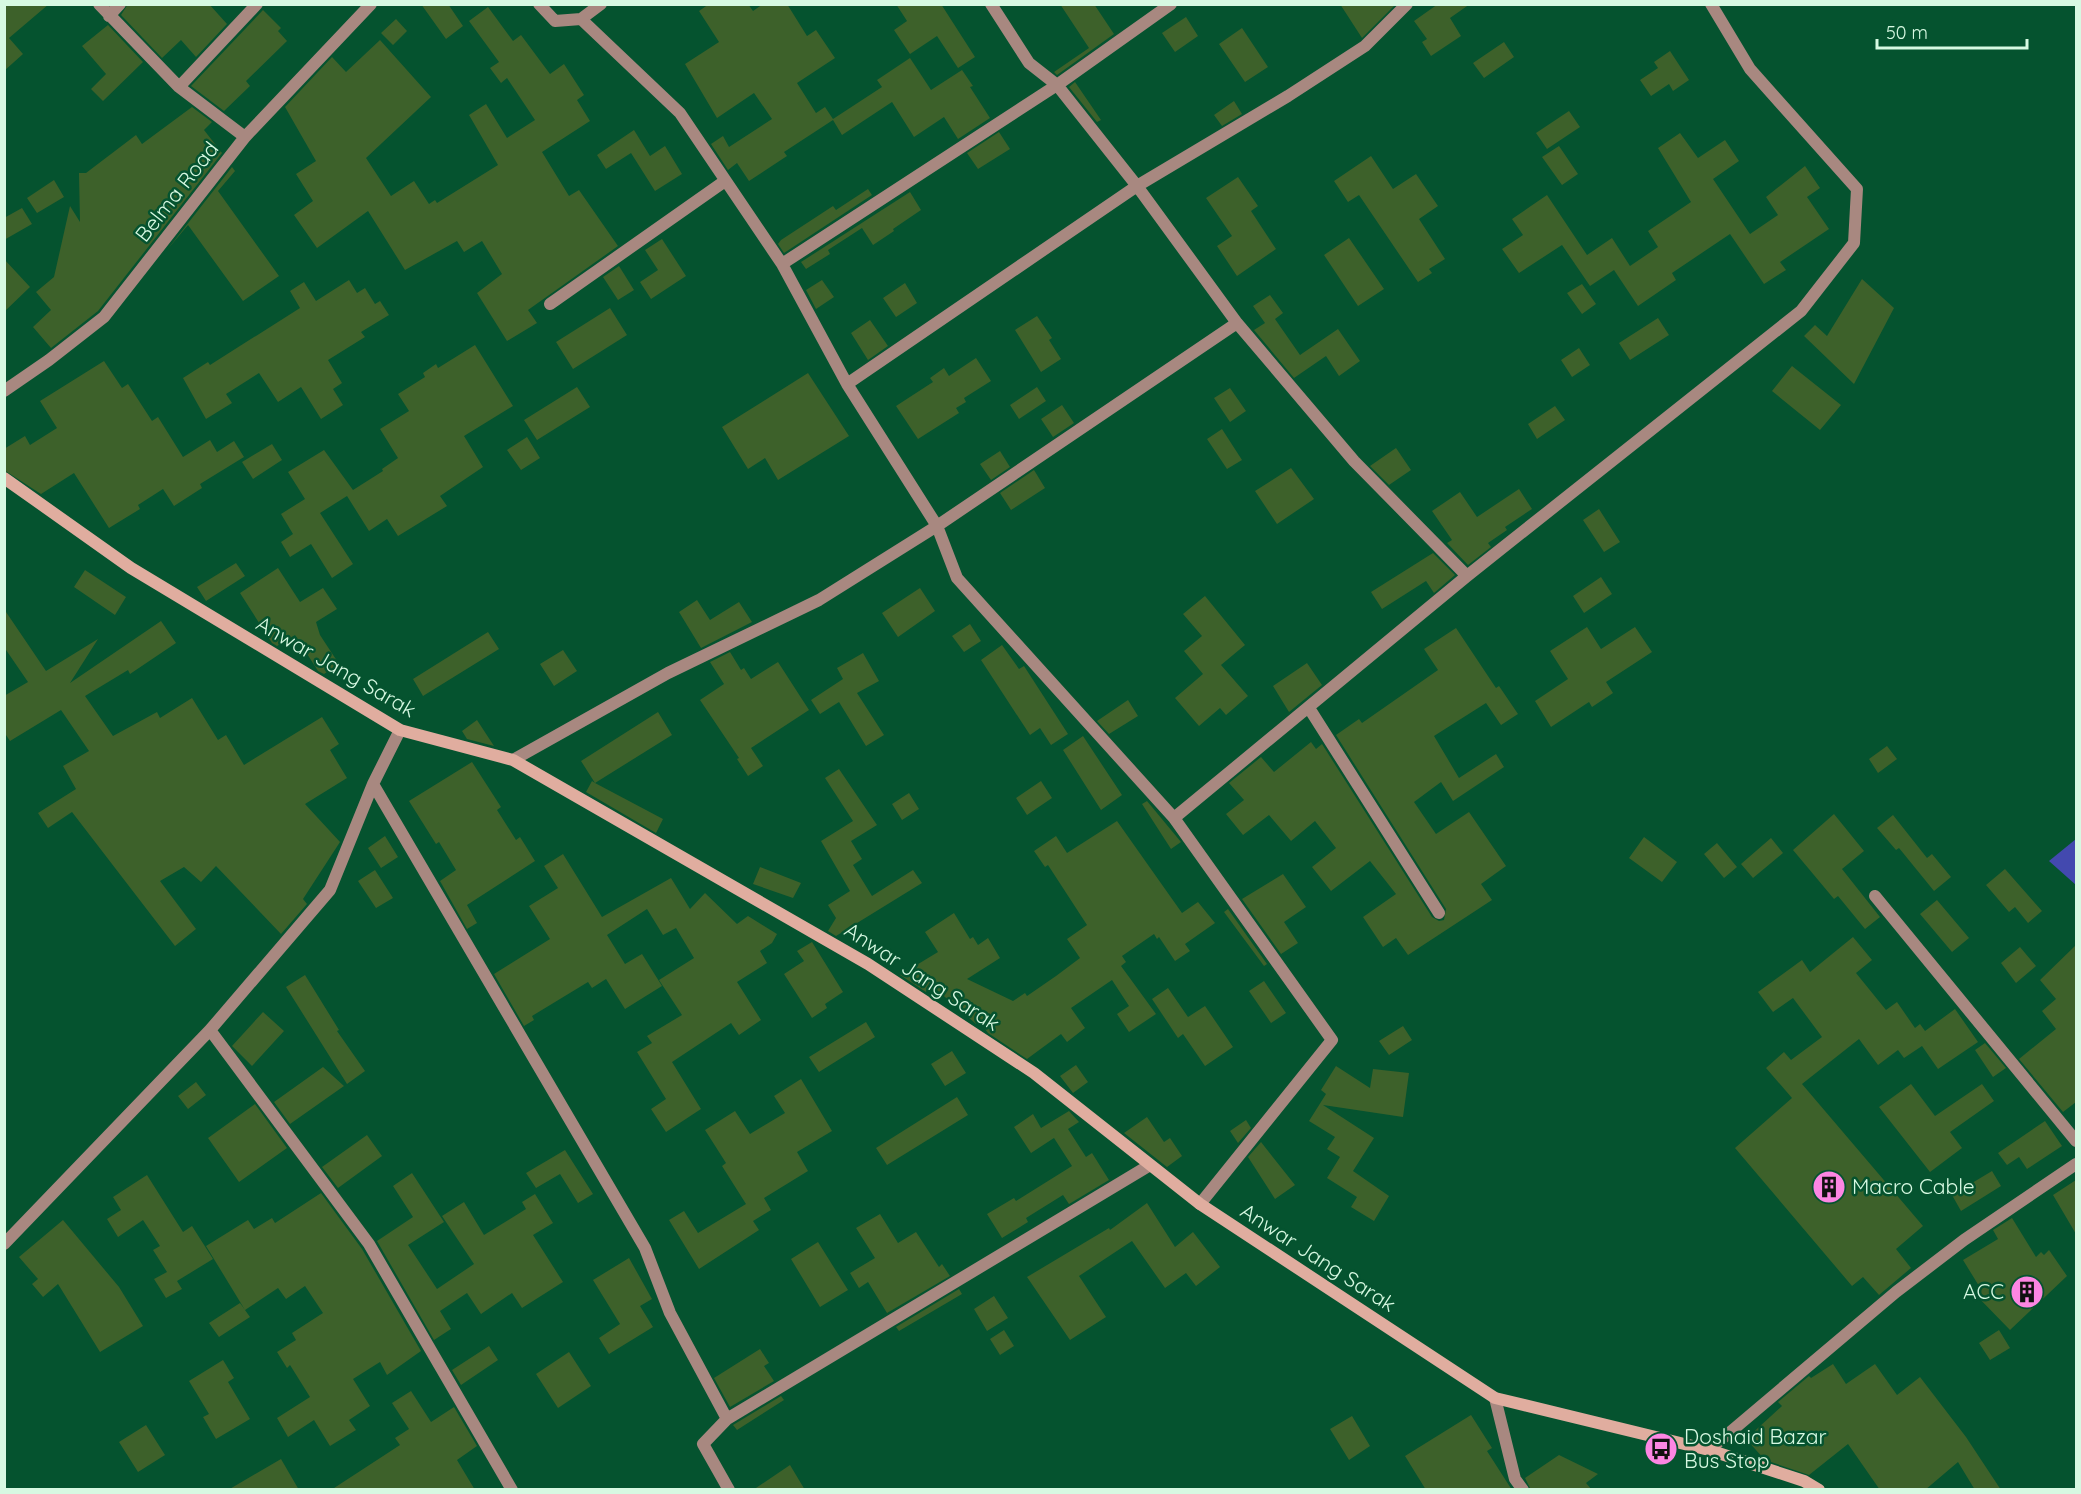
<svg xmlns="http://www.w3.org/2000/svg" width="2081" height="1494" viewBox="0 0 2081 1494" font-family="Quicksand,sans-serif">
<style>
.green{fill:#4349af}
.building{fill:#3d612a}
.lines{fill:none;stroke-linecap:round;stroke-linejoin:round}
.street{stroke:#a88880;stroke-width:12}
.secondary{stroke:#e0ad9f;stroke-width:12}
.labels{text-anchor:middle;stroke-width:5;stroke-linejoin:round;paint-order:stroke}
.street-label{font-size:21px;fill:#d7f9e2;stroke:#05532f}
.poi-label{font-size:21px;fill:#d7f9e2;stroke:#05532f;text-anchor:start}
</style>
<rect width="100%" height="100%" fill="#05532f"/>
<path class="green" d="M2076 839V885L2049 861Z"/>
<path class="building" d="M4 4H49L9 38 23 54 4 71Z
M128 4H209L227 24 196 57 181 40 162 58 121 15Z
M421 4H448L463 26 446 39Z
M709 4H748L753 11 763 4H787L807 36 816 30 835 58 797 83 816 113 825 107 833 119 882 87 877 80 910 58 931 90 962 70 973 86 970 87 990 118 958 139 944 117 914 137 892 102 842 135 833 120 784 152 787 156 749 181 737 163 728 170 711 144 723 136 729 147 772 119 754 93 717 118 685 64 719 42 699 11Z
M896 4H941L975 57 958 68 937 36 910 54 894 30 907 21Z
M1060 4H1094L1114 34 1057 75 1054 72 1089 48Z
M1340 4H1393L1394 6 1362 38Z
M1438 4H1470L1450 18 1461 36 1431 56 1422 42 1427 39 1414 21Z
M488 7 513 41 521 35 550 74 564 64 584 95 577 100 590 121 542 152 569 196 579 190 618 246 528 310 537 323 507 341 477 293 502 274 482 241 464 252 457 241 405 270 368 211 317 248 294 215 313 201 296 174 316 161 285 107 332 57 346 72 380 40 431 97 366 158 391 196 414 181 429 204 435 200 437 203 498 165 469 115 486 104 507 138 535 120 507 78 501 83 490 68 499 62 469 21Z
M263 10 281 28 278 31 287 41 246 81 250 86 224 111 191 86Z
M1186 17 1198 36 1175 52 1162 33Z
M396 19 407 31 393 45 381 33Z
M108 25 143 62 103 101 91 89 106 74 82 46Z
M1242 28 1268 67 1245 82 1219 44Z
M1504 42 1514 57 1484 78 1473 63Z
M1670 51 1689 80 1673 91 1669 84 1651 96 1640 80 1658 68 1654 62Z
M1075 82 1101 120 1097 122 1069 87Z
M1234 101 1242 114 1222 126 1214 115Z
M192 107 212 122 204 130 222 153 98 311 51 348 33 327 51 310 36 292 54 277 70 206 80 222 79 173H86L136 135 142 144Z
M1569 111 1580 127 1547 149 1536 133Z
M634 130 650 156 665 146 682 174 655 191 631 153 606 169 597 155Z
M999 132 1010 149 978 169 967 153Z
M1680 133 1698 158 1725 140 1739 161 1713 179 1750 234 1778 215 1766 197 1805 166 1820 188 1807 197 1829 229 1780 262 1786 270 1764 284 1730 234 1672 273 1676 280 1638 306 1614 270 1590 286 1562 245 1519 273 1502 249 1523 235 1512 219 1547 195 1587 255 1612 238 1630 266 1658 247 1648 231 1691 202 1658 148Z
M1559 146 1578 174 1562 185 1542 157Z
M1371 156 1393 189 1416 174 1438 206 1419 219 1445 259 1429 269 1432 273 1418 282 1359 195 1348 202 1334 181Z
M232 167 235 171 218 191 279 276 243 301 188 225 167 250Z
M1238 177 1258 206 1251 211 1276 249 1237 276 1217 246 1232 236 1206 198Z
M54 180 64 197 37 213 27 198Z
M868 189 872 195 784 253 778 244 781 240 833 206 836 210Z
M910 192 921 210 893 229 894 231 873 245 862 228 828 250 830 254 806 269 801 262Z
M22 208 32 224 4 240V218Z
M1349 238 1384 289 1358 306 1324 255Z
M662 239 686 276 651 299 640 282 658 270 645 250Z
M4 259 30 287 4 312Z
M619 266 634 290 618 300 603 277Z
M1862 279 1894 308 1854 384 1804 336 1815 325 1827 336Z
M349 280 357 293 365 288 375 304 380 301 389 315 361 332 365 337 328 360 342 383 333 389 343 405 321 419 301 387 278 402 259 373 226 394 232 403 206 419 183 378 208 362 210 365 300 308 290 291 304 282 316 301Z
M822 280 834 297 816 309 806 290Z
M905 283 917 303 896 317 883 298Z
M1582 284 1596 304 1582 314 1567 293Z
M1270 295 1283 313 1275 319 1300 355 1338 329 1360 361 1339 376 1326 356 1294 378 1254 330 1265 323 1253 306Z
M610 308 627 335 573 369 556 342Z
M1037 316 1052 338 1049 340 1061 359 1041 372 1015 330Z
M1658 318 1669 335 1630 360 1619 343Z
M870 320 888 346 868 360 851 333Z
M475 345 513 406 464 436 483 467 440 496 447 506 398 536 387 519 369 531 347 496 320 513 353 564 332 578 311 544 290 557 281 542 293 534 281 514 305 499 288 472 324 450 353 490 383 471 382 469 398 458 380 429 409 411 398 394 425 377 423 373 436 364 438 368Z
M1579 348 1590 365 1572 377 1561 360Z
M976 358 991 381 964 398 966 402 956 408 959 413 918 439 896 406 933 382 930 378 944 368 949 376Z
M104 361 122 388 128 384 152 421 158 417 183 457 210 440 217 452 234 441 244 457 200 484 202 488 174 506 163 489 138 505 140 509 109 528 74 473 41 494 4 470V449L25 436 30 445 57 428 40 401Z
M1792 366 1841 405 1820 430 1772 391Z
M808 373 849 436 778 480 765 458 748 469 722 427Z
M577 387 590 407 537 440 524 420Z
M1037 387 1046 401 1019 419 1010 405Z
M1230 388 1246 411 1230 422 1214 398Z
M1062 405 1074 423 1053 437 1041 419Z
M1555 406 1565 420 1537 439 1528 424Z
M1222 429 1242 460 1227 469 1207 439Z
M527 437 540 458 521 470 507 450Z
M272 444 282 460 253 479 242 462Z
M1396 448 1411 470 1389 485 1370 466Z
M1000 451 1010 467 991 480 980 464Z
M1291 468 1314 499 1277 524 1255 491Z
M1034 470 1045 488 1011 510 1000 493Z
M1519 489 1532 509 1505 527 1507 530 1488 543 1491 547 1468 565 1447 543 1452 540 1432 511 1460 492 1477 517Z
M1599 509 1620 542 1604 552 1583 520Z
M1433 553 1455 575 1434 593 1426 581 1382 609 1371 592Z
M236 563 245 576 206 601 197 587Z
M278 568 300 602 323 588 337 609 316 622 320 635 339 664 324 674 318 671 295 635 277 646 272 643 240 593Z
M85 570 126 597 115 615 74 587Z
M1601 577 1612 594 1584 613 1573 596Z
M920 588 935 611 898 637 882 613Z
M1205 596 1245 645 1221 665 1248 696 1226 715 1220 708 1199 726 1175 698 1203 674 1184 651 1202 636 1183 614Z
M697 600 710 620 739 602 752 622 701 648 679 612Z
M4 609 46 671 98 639 70 683 161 621 176 643 130 674 128 670 85 696 113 736 157 712 160 718 192 698 218 740 226 735 244 765 322 717 339 744 330 750 347 778 305 804 340 842 303 899 307 904 281 934 216 866 201 882 184 867 160 881 196 929 175 946 72 812 48 828 38 813 76 789 63 766 89 751 61 710 10 741 4 732V696L28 682 4 647Z
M970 624 981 641 964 652 952 636Z
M1587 627 1601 649 1635 627 1652 652 1606 682 1613 693 1592 707 1589 702 1551 727 1535 701 1568 679 1550 651Z
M1456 628 1496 688 1499 686 1518 714 1501 725 1486 703 1434 736 1459 778 1496 754 1504 767 1453 801 1441 782 1414 802 1436 834 1469 812 1506 866 1481 884 1492 900 1408 955 1396 938 1383 947 1363 917 1396 894 1370 861 1331 891 1312 867 1336 848 1315 821 1291 841 1269 815 1243 835 1226 814 1244 800 1229 783 1261 757 1274 772 1311 742 1316 749 1322 744 1432 917 1439 921 1444 920 1446 909 1336 735 1359 719 1362 723 1438 670 1424 649Z
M488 632 499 649 423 696 413 679Z
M1002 645 1019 669 1024 666 1068 734 1051 745 1040 728 1030 735 981 660Z
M563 650 577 671 554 686 540 664Z
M730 652 741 670 744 668 751 679 778 662 809 710 751 748 763 766 748 776 737 759 739 758 700 700 724 684 710 662Z
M863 653 879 681 857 693 884 735 866 746 839 702 820 714 811 700 843 679 837 668Z
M1307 663 1322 685 1289 712 1273 686Z
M1128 700 1138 716 1109 734 1097 721Z
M658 712 672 735 595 783 663 819 656 833 586 792 592 781 595 783 581 761Z
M477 720 494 746 467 739 462 731Z
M1083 736 1122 795 1101 810 1063 750Z
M1887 746 1897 759 1878 773 1869 759Z
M472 762 501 807 497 810 516 840 520 837 535 861 467 905 477 923 467 929 440 881 456 870 439 842 436 844 409 801Z
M839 769 877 825 851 841 862 859 853 865 872 896 913 870 922 883 836 936 828 931 836 918 828 905 850 891 821 841 853 821 825 778Z
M1041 781 1052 798 1027 815 1016 798Z
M909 793 919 809 902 820 892 804Z
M1147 801 1181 842 1171 849 1142 804Z
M1834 814 1864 851 1842 869 1880 917 1865 929 1838 896 1834 899 1793 850Z
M1893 815 1927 858 1932 854 1951 877 1934 891 1899 848 1896 850 1877 828Z
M1117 821 1182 913 1198 902 1215 923 1185 944 1190 951 1175 961 1159 937 1157 939 1154 934 1122 956 1126 962 1121 966 1156 1014 1129 1032 1117 1014 1129 1006 1112 980 1071 1008 1085 1028 1067 1042 1061 1034 1027 1059 988 1033 980 1022 976 1024 930 984 926 992 900 975 938 952 925 932 954 913 970 939 973 937 978 945 988 938 1000 958 967 979 1013 1001 1025 993 1027 996 1056 976 1080 958 1067 939 1087 925 1048 865 1045 867 1034 851 1056 836 1067 853Z
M385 836 398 857 381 868 368 848Z
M1644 837 1677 862 1662 882 1629 858Z
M1771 838 1783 853 1753 878 1741 864Z
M1717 843 1737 867 1724 878 1704 854Z
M563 854 602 917 671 878 690 909 705 893 737 924 748 916 777 934 772 943 760 951 767 963 737 982 761 1020 739 1035 731 1023 672 1062 701 1109 666 1132 651 1109 666 1099 637 1052 652 1043 647 1036 682 1015 659 980 694 958 676 928 663 935 647 909 607 935 625 964 642 954 662 986 625 1009 606 979 592 988 588 982 532 1016 534 1020 524 1026 494 974 550 939 529 906 558 888 544 866Z
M760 867 801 883 793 898 753 884Z
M2005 869 2042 911 2028 923 2015 907 2009 912 1986 885Z
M375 870 393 898 376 908 358 881Z
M1283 874 1306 907 1284 922 1298 943 1281 954 1242 899Z
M1937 900 1969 938 1952 952 1920 914Z
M1228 909 1267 964 1264 966 1224 912Z
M1853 937 1872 960 1856 973 1886 1010 1897 1002 1915 1028 1920 1024 1925 1031 1955 1009 1978 1042 1938 1069 1922 1046 1904 1058 1898 1050 1878 1065 1859 1039 1802 1084 1923 1226 1896 1249 1911 1268 1879 1295 1863 1277 1852 1286 1735 1148 1792 1098 1766 1068 1784 1052 1791 1060 1822 1037 1793 998 1773 1012 1758 992 1802 960 1810 972Z
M812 942 843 992 825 1004 827 1008 812 1018 784 974 804 961 797 951Z
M2076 945V1102L2063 1112 2019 1059 2056 1029 2042 1011 2056 999 2040 980Z
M2020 947 2036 966 2016 983 2001 963Z
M305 975 339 1030 337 1031 365 1071 347 1084 286 987Z
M1264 981 1286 1013 1271 1023 1249 991Z
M1168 988 1188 1017 1205 1006 1233 1047 1205 1066 1183 1034 1178 1038 1152 999Z
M263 1012 284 1031 252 1066 232 1046Z
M866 1022 875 1037 819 1072 809 1057Z
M1403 1026 1412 1040 1389 1055 1379 1041Z
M1985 1043 2006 1068 1993 1077 1975 1050Z
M952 1051 966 1073 945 1086 931 1064Z
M1076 1065 1088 1082 1073 1093 1060 1076Z
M1336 1066 1370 1088 1373 1069 1409 1073 1403 1117 1323 1105 1374 1138 1353 1171 1389 1196 1374 1221 1351 1207 1357 1197 1327 1178 1340 1157 1327 1149 1335 1137 1309 1121 1326 1094 1321 1090Z
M323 1067 344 1086 290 1124 274 1102Z
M801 1079 832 1131 797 1152 808 1171 764 1198 771 1210 753 1221 759 1230 699 1269 669 1220 684 1211 698 1233 746 1204 722 1166 726 1163 705 1130 735 1111 750 1134 785 1113 774 1096Z
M196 1082 206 1095 188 1109 178 1096Z
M1911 1084 1935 1116 1982 1084 1994 1101 1950 1132 1962 1148 1930 1172 1879 1107Z
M957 1097 968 1115 887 1165 876 1148Z
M255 1104 287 1148 239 1182 208 1138Z
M1069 1111 1079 1122 1068 1129 1086 1157 1092 1153 1109 1180 1069 1204 1063 1195 1026 1218 1028 1222 1002 1238 987 1214 1014 1198 1016 1201 1072 1166 1054 1138 1031 1153 1014 1127 1033 1114 1041 1128Z
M1147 1117 1164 1142 1170 1138 1182 1156 1167 1167 1124 1133Z
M1246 1120 1251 1128 1238 1143 1230 1131Z
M2045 1121 2062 1146 2027 1169 2019 1157 2007 1165 1998 1153Z
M367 1135 382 1156 338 1188 322 1167Z
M1261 1142 1295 1185 1275 1199 1248 1157Z
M565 1150 593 1194 578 1203 560 1174 536 1188 526 1173Z
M1992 1171 2001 1186 1961 1211 1952 1195Z
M412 1173 444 1222 408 1245 437 1289 474 1264 442 1216 464 1202 484 1235 526 1209 522 1202 535 1194 553 1223 533 1235 563 1282 522 1308 512 1293 481 1314 467 1293 440 1311 451 1329 434 1340 377 1241 413 1217 393 1186Z
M147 1175 183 1232 192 1226 213 1259 177 1281 182 1289 166 1298 154 1279 167 1272 153 1250 160 1246 143 1220 118 1237 107 1219 121 1210 113 1197Z
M2076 1180V1234L2053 1195Z
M321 1193 362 1249 421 1351 387 1375 380 1362 353 1379 370 1406 349 1420 356 1430 330 1446 314 1420 288 1437 277 1418 310 1397 290 1365 287 1368 277 1352 296 1340 292 1333 323 1313 305 1286 286 1299 278 1288 245 1310 206 1246 248 1220 254 1229 272 1218 275 1223Z
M1147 1203 1175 1247 1193 1232 1220 1267 1196 1286 1186 1273 1165 1288 1132 1241 1079 1276 1106 1317 1070 1340 1027 1277 1109 1228 1110 1230Z
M880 1214 898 1243 916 1232 939 1267 942 1264 950 1276 887 1313 868 1282 859 1288 850 1273 875 1258 856 1228Z
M2012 1218 2036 1257 2041 1252 2044 1255 2049 1250 2067 1276 2010 1330 1973 1292 1979 1286 1963 1260 1998 1239 1993 1230Z
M63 1220 119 1287 143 1326 100 1352 58 1284 43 1297 32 1284 38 1279 19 1257Z
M818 1242 848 1290 820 1307 791 1259Z
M629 1258 652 1299 640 1306 653 1327 609 1354 599 1338 620 1324 593 1280Z
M959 1289 962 1294 899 1331 896 1327Z
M994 1296 1008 1318 987 1331 974 1309Z
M240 1303 250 1317 219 1337 209 1323Z
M1004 1330 1014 1346 1000 1355 990 1339Z
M1999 1330 2010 1348 1990 1360 1979 1343Z
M489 1346 498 1360 461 1385 452 1370Z
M760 1349 769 1363 764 1366 774 1381 730 1407 714 1378Z
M569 1352 591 1386 558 1408 536 1374Z
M223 1360 234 1378 228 1382 250 1419 216 1439 203 1417 209 1414 189 1381Z
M1833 1364 1846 1384 1875 1364 1897 1395 1920 1377 1966 1437 2001 1490H1975L1958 1462 1925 1490H1880L1848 1444 1809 1475 1765 1460 1746 1439 1782 1406 1778 1402 1809 1376 1811 1378Z
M411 1391 431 1422 454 1407 477 1446 457 1460 475 1490H331L400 1445 395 1438 409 1429 392 1403Z
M781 1396 784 1400 737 1430 733 1425Z
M1471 1415 1492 1448 1487 1451 1512 1490H1426L1405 1456Z
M1352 1416 1370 1446 1349 1460 1330 1429Z
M146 1425 165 1455 138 1472 119 1442Z
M1559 1455 1598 1474 1586 1483 1592 1490H1531L1525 1478Z
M281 1459 299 1490H228Z
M790 1465 805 1490H753Z"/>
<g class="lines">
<path class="street" d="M99 4 179 87 245 137
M539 4 555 21 581 19 680 113 782 264 847 384 937 526 957 578 1174 818 1332 1040 1200 1204
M991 4 1029 63 1057 85 1137 186 1237 323 1354 461 1467 576
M109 16 120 4
M581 19 601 4
M179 87 257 4
M782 264 1057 85 1171 4
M550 304 725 181
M847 384 1137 186 1288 96 1365 46 1407 4
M4 391 49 360 104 317 245 137 371 4
M1309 708 1439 913
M513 760 668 673 819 600 937 526 1237 323
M373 784 645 1248 670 1313 727 1419 703 1444 729 1490
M1174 818 1467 576 1801 311 1854 243 1857 189 1750 69 1711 4
M1875 896 2076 1141
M210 1030 369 1244 512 1490
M4 1244 210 1030 330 890 373 784 400 730
M1495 1398 1515 1479 1523 1490
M727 1419 1150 1165
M1709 1450 1896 1292 1964 1240 2076 1164"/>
<path class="secondary" d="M4 478 131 568 400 730 513 760 868 964 1034 1073 1200 1204 1495 1398 1709 1450 1804 1481 1819 1490"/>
</g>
<defs>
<symbol id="building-disc" viewBox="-11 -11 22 22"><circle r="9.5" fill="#fc86e3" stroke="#05532f"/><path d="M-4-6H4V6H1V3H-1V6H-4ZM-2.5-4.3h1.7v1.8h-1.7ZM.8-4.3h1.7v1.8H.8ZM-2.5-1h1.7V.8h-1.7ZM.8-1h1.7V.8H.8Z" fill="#111"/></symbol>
<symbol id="bus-disc" viewBox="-11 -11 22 22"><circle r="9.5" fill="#fc86e3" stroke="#05532f"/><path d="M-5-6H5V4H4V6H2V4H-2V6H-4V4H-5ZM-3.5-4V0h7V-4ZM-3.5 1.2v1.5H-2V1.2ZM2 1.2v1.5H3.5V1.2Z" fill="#111"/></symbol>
</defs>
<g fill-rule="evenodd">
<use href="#building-disc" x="1810" y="1168" width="38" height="38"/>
<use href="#building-disc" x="2008" y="1273" width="38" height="38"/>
<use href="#bus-disc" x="1642" y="1430" width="38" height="38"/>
</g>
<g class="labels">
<g class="street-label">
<text transform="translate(177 192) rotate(-52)" y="7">Belma Road</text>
<text transform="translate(336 667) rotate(30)" y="7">Anwar Jang Sarak</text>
<text transform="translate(922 977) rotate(33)" y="7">Anwar Jang Sarak</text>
<text transform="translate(1318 1258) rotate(33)" y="7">Anwar Jang Sarak</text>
</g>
<g class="poi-label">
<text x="1852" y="1194">Macro Cable</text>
<text x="2004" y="1299" text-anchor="end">ACC</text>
<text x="1684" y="1444">Doshaid Bazar<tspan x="1684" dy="24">Bus Stop</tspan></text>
</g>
</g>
<rect width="2081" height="1494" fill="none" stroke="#d7f9e2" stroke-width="12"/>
<path d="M1877 39v9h150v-9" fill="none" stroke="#d7f9e2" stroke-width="3"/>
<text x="1886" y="39" font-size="18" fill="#d7f9e2" stroke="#05532f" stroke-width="4.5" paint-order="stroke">50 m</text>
</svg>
